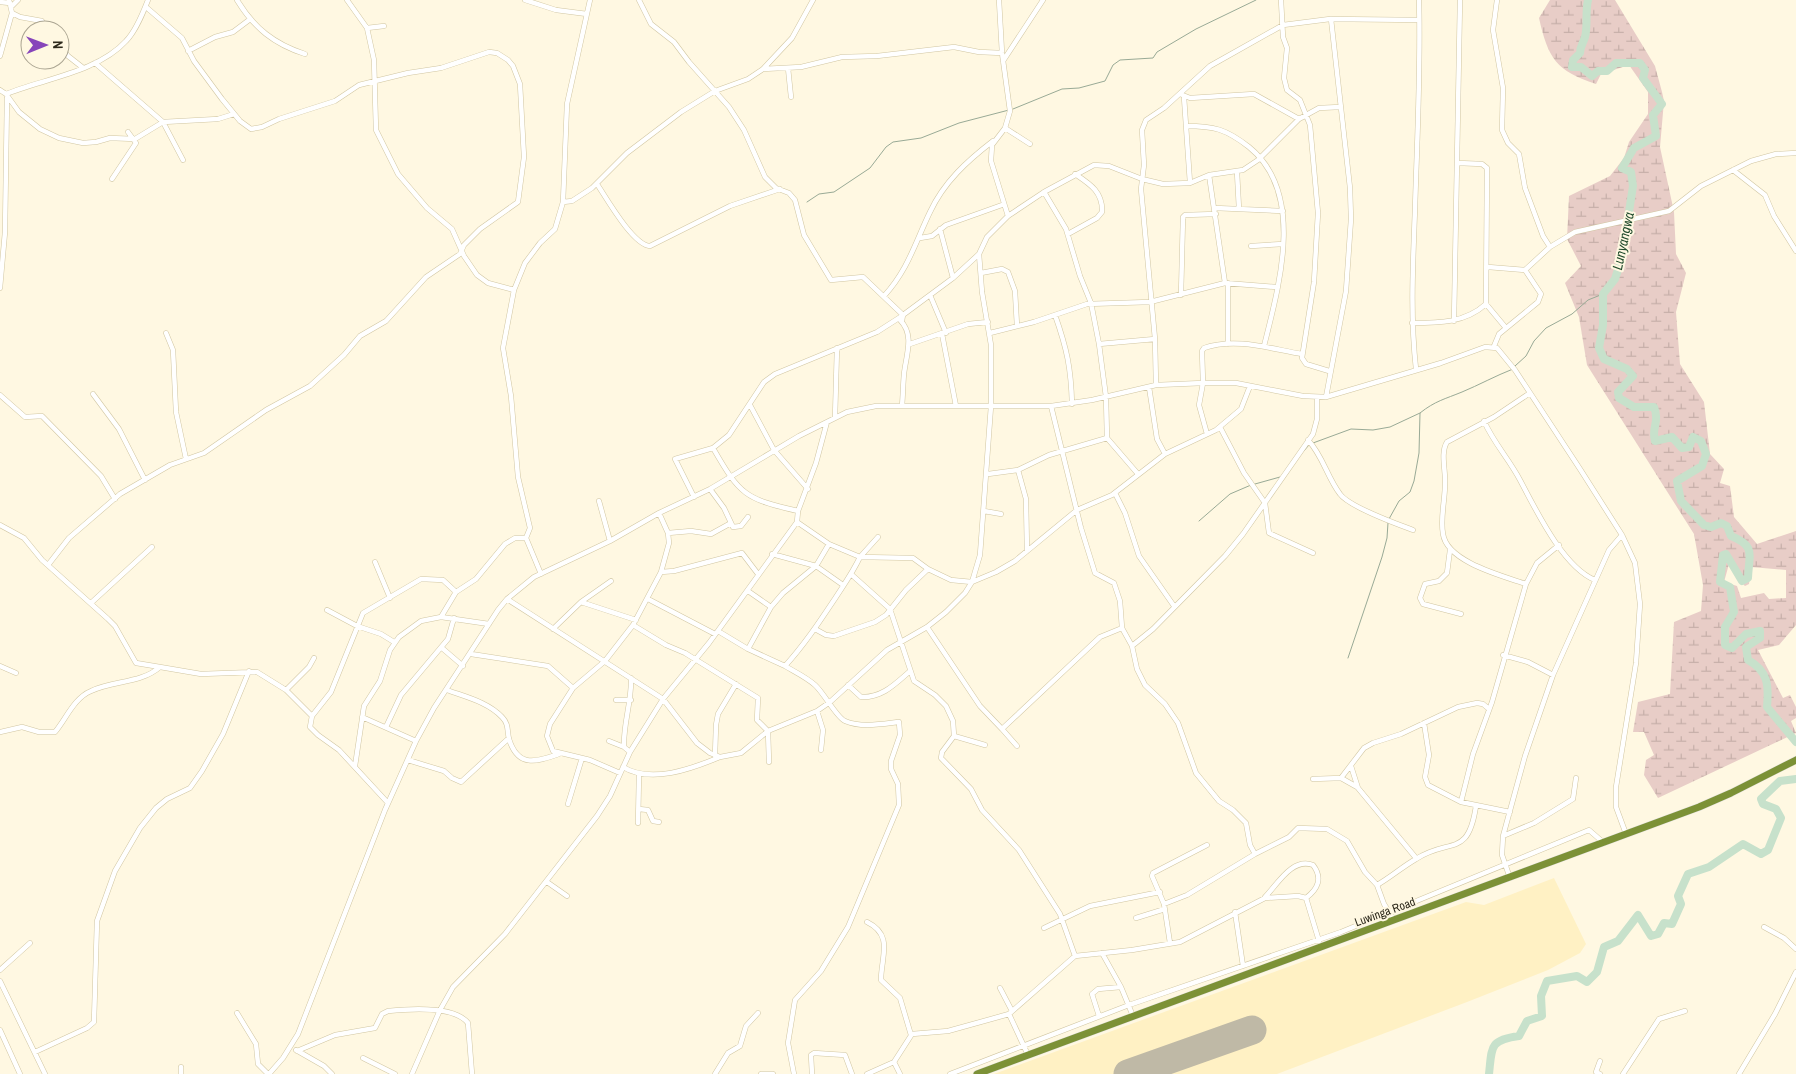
<svg xmlns="http://www.w3.org/2000/svg" width="1796" height="1074" viewBox="0 0 1796 1074" font-family="'Archivo Narrow',sans-serif">
<style>
.built{fill:#fff1c4}
.wetland{fill:url(#wetland-marsh);fill-rule:evenodd}
.lines{fill:none;stroke-linecap:round;stroke-linejoin:round}
.stream{stroke:#99aa96;stroke-width:1}
.river{stroke:#c7e1cb;stroke-width:8}
.runway{stroke:#bfb9a6;stroke-width:29}
.minor-casing{stroke:#d1c6a2;stroke-width:5.5}
.highway-casing{stroke:#e6e5e4;stroke-width:8}
.minor{stroke:#fff;stroke-width:4.5}
.highway{stroke:#7c9136;stroke-width:7}
.labels{text-anchor:middle;stroke-width:4;stroke-linejoin:round;paint-order:stroke}
.street-label{font-size:12px;fill:#2d291b;stroke:#fff8e2}
.water-label{font-size:14px;font-style:italic;fill:#234d2e;stroke:#fff8e2}
</style>
<defs>
<pattern id="wetland-marsh" width="20" height="14" patternUnits="userSpaceOnUse" patternTransform="scale(1.25)"><rect width="20" height="14" fill="#e8cdc7"/><path d="M1 5h8M5 5V1M11 12h8M15 12V8" fill="none" stroke="#c7b0aa"/></pattern>
</defs>
<rect width="100%" height="100%" fill="#fff8e2"/>
<path class="built" d="M1554 878 1586 944 1580 953 1548 970 1467 1002 1277 1074H994L1466 902 1484 905Z"/>
<path class="wetland" d="M1550 0H1615L1655 66 1662 92 1664 101 1660 147 1674 212 1676 254 1686 273 1676 312 1680 364 1704 402 1710 454 1724 469 1720 483 1730 486 1734 517 1757 544 1796 531V625L1779 645 1758 650 1783 698 1790 695 1796 707V718L1791 721 1796 733 1658 798 1644 775 1646 760 1654 755 1644 732H1633L1638 702 1670 694 1674 622 1701 611 1703 585 1694 534 1587 365 1579 317 1565 283 1581 266 1567 239 1569 196 1610 176 1624 158 1629 142 1648 114V92L1629 65 1601 74 1596 84C1556 71 1548 58 1539 18ZM1729 564 1738 579 1745 586 1749 584 1751 567 1786 570V598L1769 599 1764 593 1741 598 1737 586 1724 582Z"/>
<g class="lines">
<path class="stream" d="M1013 109 1062 89 1079 88 1105 81 1113 65 1120 60 1153 58 1157 52 1196 29 1256 0
M807 202 819 194 834 192 870 168 886 147 893 142 921 138 959 123 1009 110
M1515 366 1526 356 1534 341 1546 328 1572 314 1588 300 1603 294
M1313 443 1351 429 1373 430 1390 427 1420 413
M1302 453 1309 445
M1255 484 1280 477
M1389 519 1399 501 1410 492 1414 481 1419 453 1420 413C1435 401 1445 399 1462 392 1479 385 1495 376 1513 369
M1199 521 1230 494 1251 485
M1348 658 1382 557 1387 538 1388 523"/>
<path class="river" d="M1588 0C1585 12 1588 27 1585 37 1583 44 1580 46 1580 53L1573 60 1572 67H1581L1592 76 1598 71H1607L1616 63H1640L1645 70 1643 78 1662 104 1653 115 1656 136 1634 148 1622 168 1631 172 1633 186 1622 257 1615 279 1603 294V325L1599 348 1604 359 1627 369 1633 376 1618 392 1619 398 1634 407H1654C1660 422 1651 428 1655 441L1672 437 1682 448 1689 447 1693 437 1701 441 1706 454 1702 466 1677 481 1681 501 1704 525 1711 527 1721 523 1727 526 1731 536C1756 546 1749 554 1748 578L1742 581 1726 554 1723 555 1720 582 1730 587 1734 612 1725 627V645L1732 648 1746 634 1760 631V638L1746 647 1748 660C1768 671 1769 685 1767 707L1796 742
M1489 1074C1492 1047 1489 1040 1519 1036L1527 1021 1542 1016 1541 996 1547 981 1577 976 1587 982 1597 972 1604 947 1618 941 1638 915 1651 936 1658 934 1664 923 1672 924 1681 904 1678 896 1688 874 1709 867 1743 844 1761 854 1768 850 1781 818 1776 809 1763 804 1761 799 1780 781 1796 779"/>
<path class="runway" d="M1128 1074 1252 1030"/>
<defs>
<path id="minor" d="M237 0C254 28 274 44 305 54
M347 0 367 28 374 60 376 130 398 174 427 208 452 229 464 256 477 275 488 283 514 290
M525 0 556 10 587 14
M639 0 651 24 674 42 689 62 729 107 744 130 765 177 776 188 789 193 795 200 804 235 831 280 863 277 903 315
M999 0 1002 53 1010 111 1005 128 992 145 991 161 1008 216
M1281 0 1283 37 1287 48 1284 78 1287 90 1300 100 1310 125 1318 213 1314 282 1302 358 1306 364 1329 371
M1497 0 1493 30 1503 88 1502 130 1508 143 1519 154 1525 188 1543 236 1550 247
M0 2 10 3
M11 7 18 0
M12 13 20 17 42 21 47 30
M367 28 384 26
M60 45 68 56 82 67
M188 51 215 37 233 32 249 20
M0 56 12 13 9 0
M1003 61 1043 0
M95 63 163 122 183 160
M788 68 791 97
M763 69 801 67 842 57 877 56 954 47 979 52 1002 53
M0 90 6 94 19 112 40 129 59 138 83 143 96 142 110 138 135 139 163 122 218 119 234 114
M6 94C43 79 98 72 126 41 136 31 143 13 148 0
M1180 94 1190 98 1254 94 1299 119
M1184 97 1190 183
M1186 126C1214 126 1226 129 1249 147 1306 193 1279 286 1264 346
M1005 128 1030 144
M1733 170 1765 195 1774 216 1796 251
M1237 172 1239 209
M1209 175 1225 283
M112 179 136 143 128 132
M597 184C607 199 633 245 650 246L730 206 780 189
M1044 192 1066 229 1080 276 1091 303 1099 344 1106 397 1107 438 1138 474
M563 202 572 201 592 188 627 153 681 112 715 91 748 79 763 69 792 38 813 0
M1215 208 1283 211
M940 229 953 278
M1068 234 1097 218 1102 212C1103 192 1090 184 1075 174
M920 238 932 236 946 225 1002 205
M1251 246 1283 244
M1488 267 1525 270 1541 294 1538 302 1499 334 1494 346
M1525 270 1550 247 1575 232 1669 211 1701 186 1751 161 1776 154 1796 153
M981 273 1002 269 1008 272 1015 291 1017 326
M1228 283V344
M0 288 5 232 7 98
M930 295 946 333
M1181 295 1183 217 1185 215 1216 214
M884 296C908 270 915 243 930 212 944 182 967 161 993 141
M1486 304 1506 328
M1055 315C1067 349 1071 368 1072 404
M900 320C915 335 906 355 904 374 903 384 903 395 902 406
M902 321 903 315 953 278 979 254
M1454 321 1460 0
M1412 323C1439 323 1465 323 1486 304L1487 168 1482 164 1458 163
M166 333 173 350 176 412 186 459
M990 333 1034 322 1087 304 1150 302 1225 283 1276 287
M942 334 956 406
M910 344 968 324 988 322
M1099 344 1155 339
M1416 369C1410 316 1413 263 1415 209 1417 140 1421 70 1419 0
M1156 385 1155 339 1141 189 1144 165 1142 130 1146 120 1164 108 1210 66 1283 25 1330 19 1419 20
M1250 386 1241 409 1216 430 1165 454 1112 495 1077 510 1015 561 996 572 972 582 980 555 991 406V345L982 292 979 254 987 237 1008 216 1044 192 1094 165 1109 166 1142 179 1163 184 1190 183 1209 175 1243 170 1258 160 1299 119 1319 108 1340 107
M1149 387 1157 439 1165 454
M93 394 119 429 145 480
M0 395 25 417 42 416 101 476 115 499
M1326 397 1346 291 1351 219 1350 188 1331 19
M750 405 774 450 808 489
M835 418 837 348
M1484 421C1493 442 1509 459 1520 480 1536 510 1563 567 1595 580
M1220 427 1244 473 1265 503 1269 533 1313 553
M1207 434 1199 405 1203 383 1202 351 1204 348C1236 337 1271 349 1302 354
M1308 440C1323 456 1327 477 1340 494 1349 507 1397 524 1413 530
M1018 470 1026 499 1027 551
M988 474 1018 470 1049 455 1107 438
M710 489 724 508 733 527 741 526 748 517
M1115 493 1125 513 1139 556 1174 606
M694 497 675 459 713 448
M599 501 610 541
M798 511C745 499 740 495 713 448L729 435 764 382 775 374 877 332 902 316
M984 511 1001 514
M0 525 24 538 42 560 108 619 115 626 136 663 160 667
M668 533 691 531 711 534 731 523
M1450 550 1447 573 1439 581 1425 584 1420 598 1423 604 1461 614
M772 554 816 566 843 585
M860 557 878 537
M375 562 390 598
M48 565 69 538 120 494 170 465 204 453 266 410 310 386 344 355 360 336 386 321 426 277 460 254 464 245 480 229 518 202 524 157 520 84 513 66 508 60 497 53 489 52 441 68 408 73 359 85 335 101 279 119 262 127 251 129 240 121 222 99 194 61 182 38 146 7
M661 572 674 571 742 553 758 574
M541 574 526 538 530 528 518 477 511 396 503 348 514 290 525 263 540 243 555 229 563 202 567 104 590 0
M852 575 890 609 914 681 935 695 946 706 953 721 954 736 985 745
M1526 584C1503 576 1447 562 1443 534 1440 518 1445 501 1445 484 1446 471 1440 453 1447 442L1494 417 1530 393
M748 591 771 607
M507 599 663 699 697 743 710 753 720 757 741 753 768 731 817 711 830 702 887 650 927 627 946 612 965 593 972 582 951 580 928 569 913 558 860 557
M648 599 715 634
M581 602 636 620
M91 603 152 547
M327 610 357 626 381 634 394 642
M441 617 456 592 476 579 505 544 515 538H526
M633 625 666 645 685 653 758 698 757 720 768 731 769 762
M927 627 980 706 1002 729 1100 637 1122 628 1120 601 1114 583 1095 573 1081 528 1051 406
M1122 628 1132 646 1153 629 1225 556 1243 534 1313 434 1317 419V397
M553 629 581 602 611 581
M815 629 826 635 834 636 875 622 886 615 906 590 928 569
M718 631 748 649 785 666C805 644 820 621 836 597 845 583 853 572 860 557L829 544 797 522
M1132 646 1137 669 1145 685 1165 704 1178 723 1196 773 1219 801 1233 810 1246 823 1250 845 1255 854
M442 648 463 666
M748 649 771 607 783 593 816 566 829 544
M471 654 548 666 573 688
M1503 655 1528 662 1553 675
M0 666 16 673
M785 666C795 672 806 677 815 685 824 693 837 718 845 721 861 728 882 724 899 722L900 735 891 761V769L898 784 899 805 848 927 821 971 795 1000 788 1043 794 1074
M848 685 861 697C882 698 895 684 909 672
M286 690 309 667 314 658
M447 690C466 697 488 702 502 717 509 724 507 731 509 739 518 768 536 762 559 754
M616 700H631
M817 711 823 730 821 750
M312 716 331 692 363 613 421 579 443 580 456 592
M362 717 416 741
M1424 723 1429 755 1425 777 1428 785 1461 802 1510 812
M386 727 401 695 448 639 454 618
M1002 729 1017 746
M0 732 22 727 39 732H55C66 719 74 698 91 691 114 680 140 684 160 667L201 674 257 672 286 690 312 716 310 727 318 735 339 750 388 803
M954 736 942 752 941 758 971 789 982 810 1019 850 1060 914 1075 956
M609 741 624 747
M630 752 624 747C623 724 632 701 631 678
M715 756 716 725 718 714 736 684
M408 760 444 771 452 778 461 782 509 738
M355 766 364 706 380 681 390 650 399 637 421 621 441 617 489 624
M1351 766 1358 788 1416 858
M623 767C651 784 691 769 720 757
M620 773 590 760 553 751 547 736 550 724 573 688 605 661 633 625 661 572 669 543 668 533 659 513
M1341 778 1357 787
M1313 779 1341 778 1364 748 1373 743 1401 734 1458 707 1477 703 1483 704 1489 709
M1461 802 1473 754 1492 702 1526 584 1537 563 1559 545
M568 804 582 758
M639 809 648 810 653 821 659 822
M638 823 639 775
M1503 836 1534 823 1573 799 1576 778
M1510 878 1502 855 1503 836 1525 756 1553 675 1609 550 1622 535
M547 882 567 896
M1377 885C1391 877 1402 867 1416 859 1450 837 1468 859 1476 806
M1265 897C1277 885 1292 857 1313 865 1323 878 1318 889 1306 898
M1164 904 1187 895 1255 854 1289 837 1298 828 1327 829 1347 841 1365 872 1377 885 1384 904 1394 920
M1235 912 1243 966
M1136 918 1165 909
M867 922C894 935 881 957 881 980L900 998 911 1035
M1764 927 1784 938 1796 949
M1044 928 1090 906 1160 892
M1170 943 1164 904 1152 876 1153 873 1207 845
M1102 953 1121 987 1133 1016
M0 970 30 943
M0 981 45 1074
M1000 988 1012 1011
M237 1013 256 1044 258 1064 268 1074
M1009 1014 1028 1055
M1099 1016 1092 994 1098 989 1121 987
M0 1030 20 1074
M296 1050 324 1066 332 1074
M297 1051 335 1035 375 1028 382 1014 388 1011C408 1009 454 1005 468 1023L472 1074
M35 1052 87 1028 94 1022 97 921 115 871 140 828 156 808 167 799 190 788 202 771 223 734 249 671
M363 1058 395 1074
M894 1062 900 1074
M181 1067V1074
M269 1074 283 1058 298 1034 385 810 416 741 434 708 498 610 507 599 534 577 610 541 659 513 710 489 799 436 847 412 876 406H1051L1092 400 1156 385 1203 383H1236L1303 396 1326 397 1441 363 1485 347 1497 348 1515 370 1580 469 1622 535 1635 563 1640 604 1636 663 1616 787V807L1626 834
M412 1074 440 1010 453 987 505 934 597 816 610 796 630 752 663 699 709 643 797 522 798 511 816 463 827 422
M715 1074 728 1053 740 1046 746 1026 758 1013
M761 1074H773
M812 1074 811 1055 814 1053 845 1055 852 1074
M867 1074 894 1062 912 1034 948 1031 1009 1014 1075 956 1132 950 1180 942 1265 898 1298 896 1306 898 1319 941
M950 1074 1129 1005 1341 932 1589 830 1604 843
M1600 1074 1596 1072 1600 1061
M1623 1074 1659 1019 1685 1011
M1739 1074 1775 1014 1796 972"/>
<path id="highway" d="M977 1074 1699 807 1731 793 1796 760"/>
</defs>
<use href="#minor" class="minor-casing"/>
<use href="#highway" class="highway-casing"/>
<use href="#minor" class="minor"/>
<use href="#highway" class="highway"/>
</g>
<g class="labels">
<g class="street-label">
<text transform="translate(1385 912) rotate(-20)" y="4">Luwinga Road</text>
</g>
<g class="water-label">
<text transform="translate(1623 241) rotate(-78)" y="5">Lunyangwa</text>
</g>
</g>
<g transform="translate(45 45) rotate(89)"><circle r="24" fill="#fff8e2" stroke="#aba592"/>
<path d="M0-4L9 19L0 12L-9 19Z" fill="#8745ba"/>
<text y="-8" font-size="14" font-weight="bold" text-anchor="middle" fill="#2d291b">N</text>
</g>
</svg>
